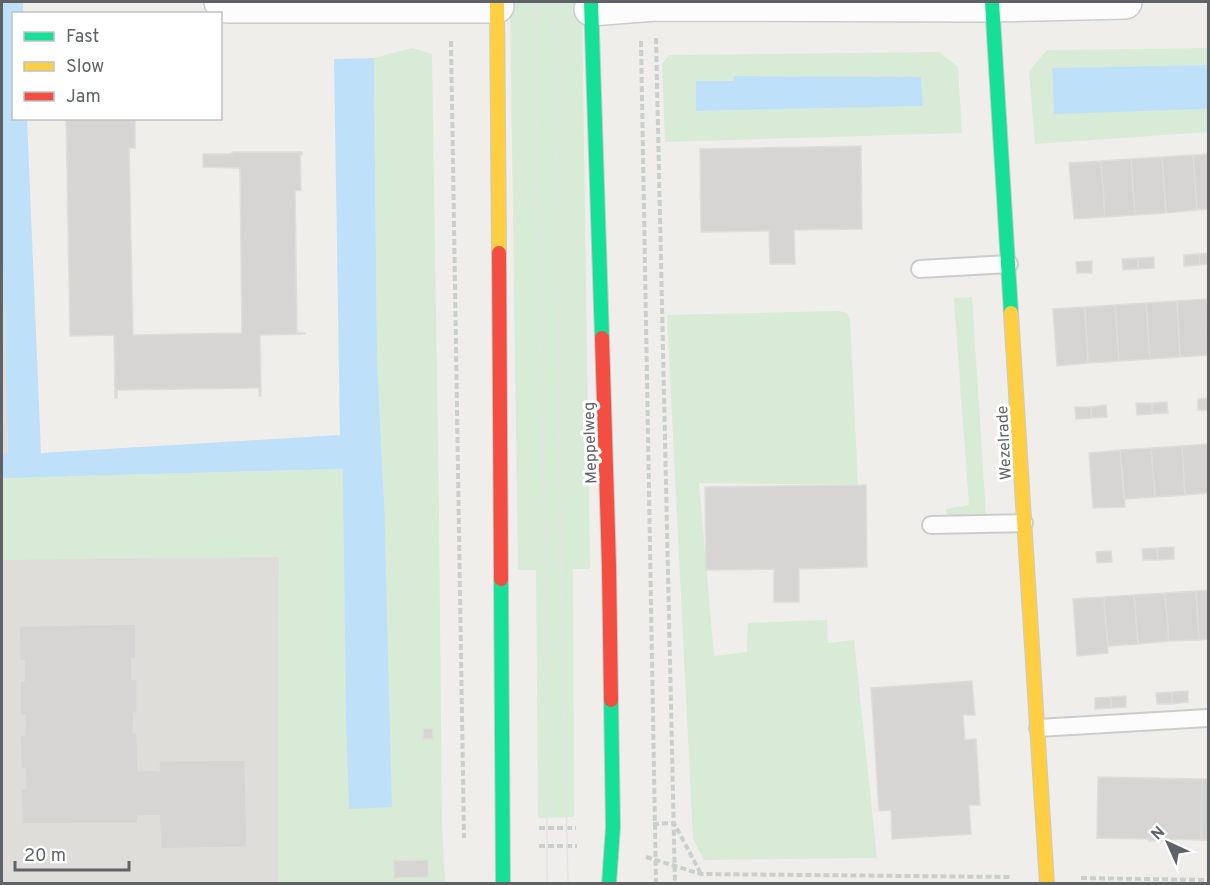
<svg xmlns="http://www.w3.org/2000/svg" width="1210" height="885" viewBox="0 0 1210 885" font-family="Overpass,sans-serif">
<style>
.industrial{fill:#dfddda}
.green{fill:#d8ebd6;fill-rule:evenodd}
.water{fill:#bfe0f9}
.building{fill:#d6d5d3;stroke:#deddd9;stroke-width:1.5}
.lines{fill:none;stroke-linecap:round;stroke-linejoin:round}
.lane-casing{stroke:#cbcccc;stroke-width:20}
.street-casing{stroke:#cbcccc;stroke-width:36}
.fast-casing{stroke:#cacacb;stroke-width:16}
.slow-casing{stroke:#cacacb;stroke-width:16}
.jam-casing{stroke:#cacacb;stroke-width:16}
.path{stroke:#cacfcc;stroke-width:4;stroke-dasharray:6 3;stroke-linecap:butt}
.lane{stroke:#fdfcfc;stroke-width:16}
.street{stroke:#fdfcfc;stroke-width:33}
.fast{stroke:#16e098;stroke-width:14}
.slow{stroke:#ffcf43;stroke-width:14}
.jam{stroke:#f24e42;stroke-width:14}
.tram{stroke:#e4e4e4;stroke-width:1.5}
.labels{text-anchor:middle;stroke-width:6;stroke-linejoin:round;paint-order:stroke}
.street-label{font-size:16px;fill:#5f6368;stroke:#fff}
</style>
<rect width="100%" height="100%" fill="#efeeea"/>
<path class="industrial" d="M2 226 8 454 279 556 278 883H2Z"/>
<path class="green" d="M510 2H582L590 569H573L574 817 538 818 536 570H518Z
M412 48 432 54 439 511 442 827 445 882 278 883 279 557 2 560V478L343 469 345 531 384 499 377 358 374 58Z
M1208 48V65L1052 69 1054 113 1208 109V132L1035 144 1029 71 1047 50Z
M939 52 958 67 962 133 665 142 662 64 669 55ZM734 76 921 77 923 106 696 111V81H733Z
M972 297 986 515 947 518 946 509 969 505 954 302V298Z
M839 311 847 313 850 319 858 485 699 483 714 656 747 652 748 623 827 620 828 643 854 640 877 858 704 860 693 839 667 315Z"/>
<path class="water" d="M2 2H23V13L14 14V118L27 119 41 453 340 435 334 59 374 58 377 358 384 499 392 807 349 809 346 723 343 469 2 478V454L8 453 2 226Z
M1208 65V109L1054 114 1052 68Z
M734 76 921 77 923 106 696 111V81H733Z"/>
<path class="building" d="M66 118H135V148H129L133 335 242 333 240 168 203 167V154H232V152H302V155H300L301 190 295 191 297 332 305 333V334L260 335 261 396H259V388L117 390V398H115L114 335 70 336Z
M861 146 862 229 794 230 795 264H770L769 231 701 232 700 149Z
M1208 154V209L1197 210 1193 155Z
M1193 155 1197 210 1166 213 1162 157Z
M1162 157 1166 213 1135 215 1131 159Z
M1131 159 1135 215 1105 217 1101 161Z
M1101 161 1105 217 1074 219 1069 163Z
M1208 253V264L1200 265 1199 254Z
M1199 254 1200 265 1184 266V255Z
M1154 257V268L1138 269V258Z
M1138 258V269L1123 270 1122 259Z
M1092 261V273H1077L1076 262Z
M1207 299 1208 355 1180 357 1177 301Z
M1177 301 1180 357 1150 359 1146 303Z
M1146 303 1150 359 1119 361 1115 305Z
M1115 305 1119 361 1088 363 1085 307Z
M1085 307 1088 363 1057 366 1053 309Z
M1208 398V410H1198V399Z
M1167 402 1168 413 1152 414V403Z
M1136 403H1152V414L1137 415Z
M1106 405 1107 417 1091 418V407Z
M1075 407H1091V418L1076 419Z
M1208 444V493L1185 495 1182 446Z
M1182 446 1185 495 1155 497 1151 448Z
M1151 448 1155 497 1124 499 1120 450Z
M1120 450 1125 507 1093 508 1089 453Z
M866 485 867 567 799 569V602H774V569L706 570 705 487Z
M1174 547V559L1158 560 1157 548Z
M1157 548 1158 560H1143L1142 549Z
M1111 551 1112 562 1097 563 1096 552Z
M1208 590V639L1199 640 1196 591Z
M1196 591 1199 640 1169 641 1165 593Z
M1165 593 1169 641 1138 644 1134 595Z
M1134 595 1138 644 1108 646 1104 597Z
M1104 597 1108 653 1077 656 1073 599Z
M136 624V658L132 659V679H137V713H133L134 716 133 731V733H137L138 771 155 770 159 771V761L245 760 247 846 246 847 161 849 159 816H138V823L22 824 21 789H26V787L25 769H21L20 735H25V715H20V681H24V660L20 661 19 626Z
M972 681 975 715H963L965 740 976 739 980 805H969L971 834 892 839 891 810 879 811 871 688Z
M1188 691V702L1172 704V692Z
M1172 692V704H1157L1156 693Z
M1126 696V707L1111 708V697Z
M1111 697V708L1095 709V698Z
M423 728 433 729V739H423Z
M1098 777 1202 779 1201 840 1164 839V841H1149V839L1097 838Z
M1202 779H1208V840H1201Z
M428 860V877L394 878V861Z
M137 882 139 884H52V883Z"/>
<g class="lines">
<defs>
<path id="lane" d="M920 269 1009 264
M931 525 1024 523
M1038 728 1208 718"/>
<path id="street" d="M221 2 227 6H497
M591 9 655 4 992 5 1125 2"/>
<path id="fast" d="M591 2 602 338
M992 2 1011 313
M501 579 503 884
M609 884 613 827 611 700"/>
<path id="slow" d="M497 2 499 253
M1011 313 1047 884"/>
<path id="jam" d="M499 253 501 579
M602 338 609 566 611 700"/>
</defs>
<use href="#lane" class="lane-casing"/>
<use href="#street" class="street-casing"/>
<use href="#fast" class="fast-casing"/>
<use href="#slow" class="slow-casing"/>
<use href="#jam" class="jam-casing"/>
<path class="path" d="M656 38 675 884
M451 41 464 838
M641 41 656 884
M653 824 674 823 701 874
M539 828H576
M539 846H577
M646 857 701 874 1011 877
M1081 878 1208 880"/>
<use href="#lane" class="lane"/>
<use href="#street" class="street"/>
<use href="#fast" class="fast"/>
<use href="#slow" class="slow"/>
<use href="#jam" class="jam"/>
<path class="tram" d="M535 2 541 398 546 568 547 884
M554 2 561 584 568 884"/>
</g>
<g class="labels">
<g class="street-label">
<text transform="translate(589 443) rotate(-92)" y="6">Meppelweg</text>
<text transform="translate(1003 443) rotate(-93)" y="6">Wezelrade</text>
</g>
</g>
<rect width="1210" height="885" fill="none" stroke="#5f6368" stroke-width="6"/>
<rect x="12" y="12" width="210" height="108" fill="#ffffff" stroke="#bfc1c3" stroke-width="1.5"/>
<rect x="24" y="32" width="30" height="9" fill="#16e098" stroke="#bfc1c3" stroke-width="1.5"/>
<text x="66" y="42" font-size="18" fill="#5f6368">Fast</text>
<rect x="24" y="62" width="30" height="9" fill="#ffcf43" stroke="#bfc1c3" stroke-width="1.5"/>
<text x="66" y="72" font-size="18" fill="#5f6368">Slow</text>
<rect x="24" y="92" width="30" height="9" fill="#f24e42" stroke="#bfc1c3" stroke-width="1.5"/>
<text x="66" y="102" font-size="18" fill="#5f6368">Jam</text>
<g transform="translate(1168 843) rotate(315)" stroke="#ffffff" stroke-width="4.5" paint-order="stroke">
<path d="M0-4.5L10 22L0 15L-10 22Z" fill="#5f6368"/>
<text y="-9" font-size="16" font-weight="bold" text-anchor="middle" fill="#5f6368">N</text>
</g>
<path d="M15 861v9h114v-9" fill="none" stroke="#5f6368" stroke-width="3"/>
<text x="24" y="861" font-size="18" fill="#5f6368" stroke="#ffffff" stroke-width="4.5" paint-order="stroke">20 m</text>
</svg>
